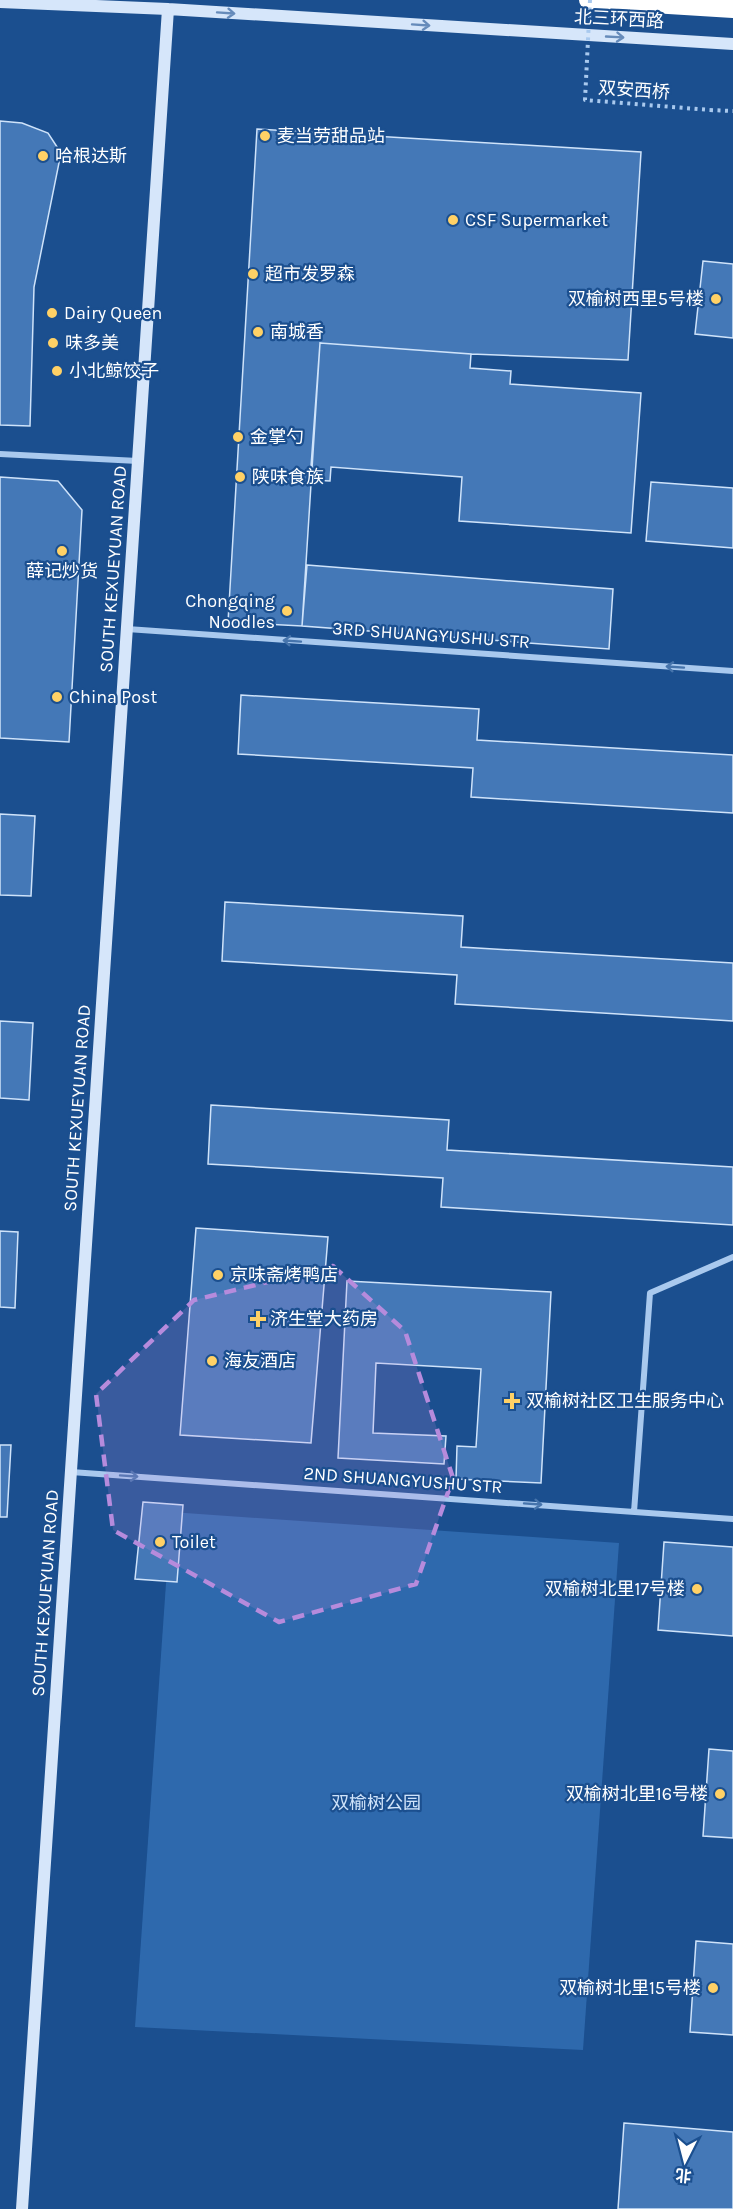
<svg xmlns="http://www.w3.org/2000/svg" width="733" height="2209" viewBox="0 0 733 2209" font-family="Karla,'Noto Sans SC',sans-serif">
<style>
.green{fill:#2e69ad}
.building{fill:#4478b7;stroke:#cfe3fa;stroke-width:1.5}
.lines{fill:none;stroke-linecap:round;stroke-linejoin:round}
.path{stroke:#a9c9ee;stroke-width:4;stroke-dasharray:3 4.5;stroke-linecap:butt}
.street{stroke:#a9c9ee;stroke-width:6}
.secondary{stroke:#d6e6fa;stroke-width:12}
.highway{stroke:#fff;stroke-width:18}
.path-bridge{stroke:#a9c9ee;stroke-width:4;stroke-dasharray:3 4.5;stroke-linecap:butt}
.oneway{stroke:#668bba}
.oneway2{stroke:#4674ac}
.marked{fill:#b68bdc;fill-opacity:0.2;stroke:#b68bdc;stroke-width:4.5;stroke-dasharray:12 8;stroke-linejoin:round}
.poi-dot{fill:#ffd166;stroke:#1b4f8f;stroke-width:2}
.labels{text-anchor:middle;stroke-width:4.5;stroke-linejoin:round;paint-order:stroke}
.street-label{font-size:18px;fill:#fff;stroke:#1b4f8f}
.poi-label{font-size:18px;fill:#fff;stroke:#1b4f8f;text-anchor:start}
.park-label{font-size:18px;fill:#cfe3fa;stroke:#1b4f8f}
</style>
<rect width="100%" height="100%" fill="#1b4f8f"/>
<path class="green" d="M171 1512 619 1543 583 2050 135 2027Z"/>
<path class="building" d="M0 121 22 123 48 133 61 153 34 287 30 426 0 425Z
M257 129 641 152 628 360 471 354 320 343 302 626 228 622Z
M703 261 733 264V338L695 334Z
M320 343 471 354 470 368 511 371 510 384 641 393 631 533 459 521 462 477 331 467 330 481 310 480Z
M0 477 58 481 82 510 69 742 0 738Z
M651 482 733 488V548L646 541Z
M307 565 613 589 609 649 302 626Z
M241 695 479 709 477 740 733 755V813L471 797 473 768 238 754Z
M0 814 35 816 31 896 0 895Z
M225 902 463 916 461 947 733 963V1021L455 1004 457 975 222 961Z
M0 1021 33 1023 29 1100 0 1098Z
M211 1105 449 1120 447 1150 733 1167V1225L441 1207 443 1178 208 1164Z
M196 1228 328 1237 311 1443 180 1435Z
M0 1231 18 1232 15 1308 0 1307Z
M347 1281 551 1292 541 1483 456 1479 457 1446 476 1447 481 1369 376 1363 373 1433 446 1436 444 1464 338 1458Z
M0 1445H11L7 1517H0Z
M143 1502 183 1505 177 1582 135 1579Z
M664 1542 733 1547V1636L658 1630Z
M709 1749 733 1751V1838L703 1836Z
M696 1941 733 1944V2035L690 2032Z
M624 2123 733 2132V2209H618Z"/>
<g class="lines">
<path class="path" d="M710 110 733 111"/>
<path class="street" d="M0 454 138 461
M127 629 733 671
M71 1472 733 1519
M634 1512 650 1293 733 1257"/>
<path class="secondary" d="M0 2 168 9 733 44
M22 2209 168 9"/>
<path class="highway" d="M588 0 733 9"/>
<path class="path-bridge" d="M590 0 585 100 710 110"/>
</g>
<defs><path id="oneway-shaft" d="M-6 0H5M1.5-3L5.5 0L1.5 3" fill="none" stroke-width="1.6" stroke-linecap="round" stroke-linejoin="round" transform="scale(1.5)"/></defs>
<g class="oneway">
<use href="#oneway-shaft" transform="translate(226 13) rotate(4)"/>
<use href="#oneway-shaft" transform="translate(421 25) rotate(4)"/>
<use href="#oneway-shaft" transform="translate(615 37) rotate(3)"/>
</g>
<g class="oneway2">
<use href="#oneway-shaft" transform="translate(292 641) rotate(-176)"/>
<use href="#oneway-shaft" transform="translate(675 667) rotate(-176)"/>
<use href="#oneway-shaft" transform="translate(129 1476) rotate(4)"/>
<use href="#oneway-shaft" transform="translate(533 1504) rotate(4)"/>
</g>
<path class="marked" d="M333 1266 405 1331 453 1478 416 1584 279 1622 113 1530 96 1394 194 1300Z"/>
<g class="poi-dot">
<circle cx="265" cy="136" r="6"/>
<circle cx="43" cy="156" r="6"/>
<circle cx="453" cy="220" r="6"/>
<circle cx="253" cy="274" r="6"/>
<circle cx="716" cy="299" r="6"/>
<circle cx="52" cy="313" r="6"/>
<circle cx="258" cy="332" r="6"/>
<circle cx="53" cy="343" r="6"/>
<circle cx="57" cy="371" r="6"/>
<circle cx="238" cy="437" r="6"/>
<circle cx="240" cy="477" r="6"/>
<circle cx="62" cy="551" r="6"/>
<circle cx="287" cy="611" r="6"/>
<circle cx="57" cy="697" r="6"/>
<circle cx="218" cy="1275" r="6"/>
<path d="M255 1310h6v6h6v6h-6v6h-6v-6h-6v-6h6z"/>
<circle cx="212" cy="1361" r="6"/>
<path d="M509 1392h6v6h6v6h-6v6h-6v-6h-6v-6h6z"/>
<circle cx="160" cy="1542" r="6"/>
<circle cx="697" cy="1589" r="6"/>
<circle cx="720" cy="1794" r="6"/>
<circle cx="713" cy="1988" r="6"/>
</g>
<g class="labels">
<g class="street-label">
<text transform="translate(619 19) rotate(3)" y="6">北三环西路</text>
<text transform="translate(634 90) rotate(4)" y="6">双安西桥</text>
<text transform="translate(113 569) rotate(-86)" y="6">SOUTH KEXUEYUAN ROAD</text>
<text transform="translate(431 635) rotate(4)" y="6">3RD SHUANGYUSHU STR</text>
<text transform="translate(77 1108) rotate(-86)" y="6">SOUTH KEXUEYUAN ROAD</text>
<text transform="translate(403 1480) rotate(4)" y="6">2ND SHUANGYUSHU STR</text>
<text transform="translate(45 1593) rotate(-86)" y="6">SOUTH KEXUEYUAN ROAD</text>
</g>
<g class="poi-label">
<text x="277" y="142">麦当劳甜品站</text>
<text x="55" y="162">哈根达斯</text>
<text x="465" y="226">CSF Supermarket</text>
<text x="265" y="280">超市发罗森</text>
<text x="704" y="305" text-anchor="end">双榆树西里5号楼</text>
<text x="64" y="319">Dairy Queen</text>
<text x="270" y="338">南城香</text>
<text x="65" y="349">味多美</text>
<text x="69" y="377">小北鲸饺子</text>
<text x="250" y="443">金掌勺</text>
<text x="252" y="483">陕味食族</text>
<text x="62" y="577" text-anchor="middle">薛记炒货</text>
<text x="275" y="607" text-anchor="end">Chongqing<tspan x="275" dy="21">Noodles</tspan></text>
<text x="69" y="703">China Post</text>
<text x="230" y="1281">京味斋烤鸭店</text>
<text x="270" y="1325">济生堂大药房</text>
<text x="224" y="1367">海友酒店</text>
<text x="526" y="1407">双榆树社区卫生服务中心</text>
<text x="172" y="1548">Toilet</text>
<text x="685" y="1595" text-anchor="end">双榆树北里17号楼</text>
<text x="708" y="1800" text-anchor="end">双榆树北里16号楼</text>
<text x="701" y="1994" text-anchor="end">双榆树北里15号楼</text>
</g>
<g class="park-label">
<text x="376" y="1809">双榆树公园</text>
</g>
</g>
<g transform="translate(685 2161) rotate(186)" stroke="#1b4f8f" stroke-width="4.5" paint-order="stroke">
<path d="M0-4.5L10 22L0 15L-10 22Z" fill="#ffffff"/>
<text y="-9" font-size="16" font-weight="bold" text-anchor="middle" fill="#ffffff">北</text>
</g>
</svg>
